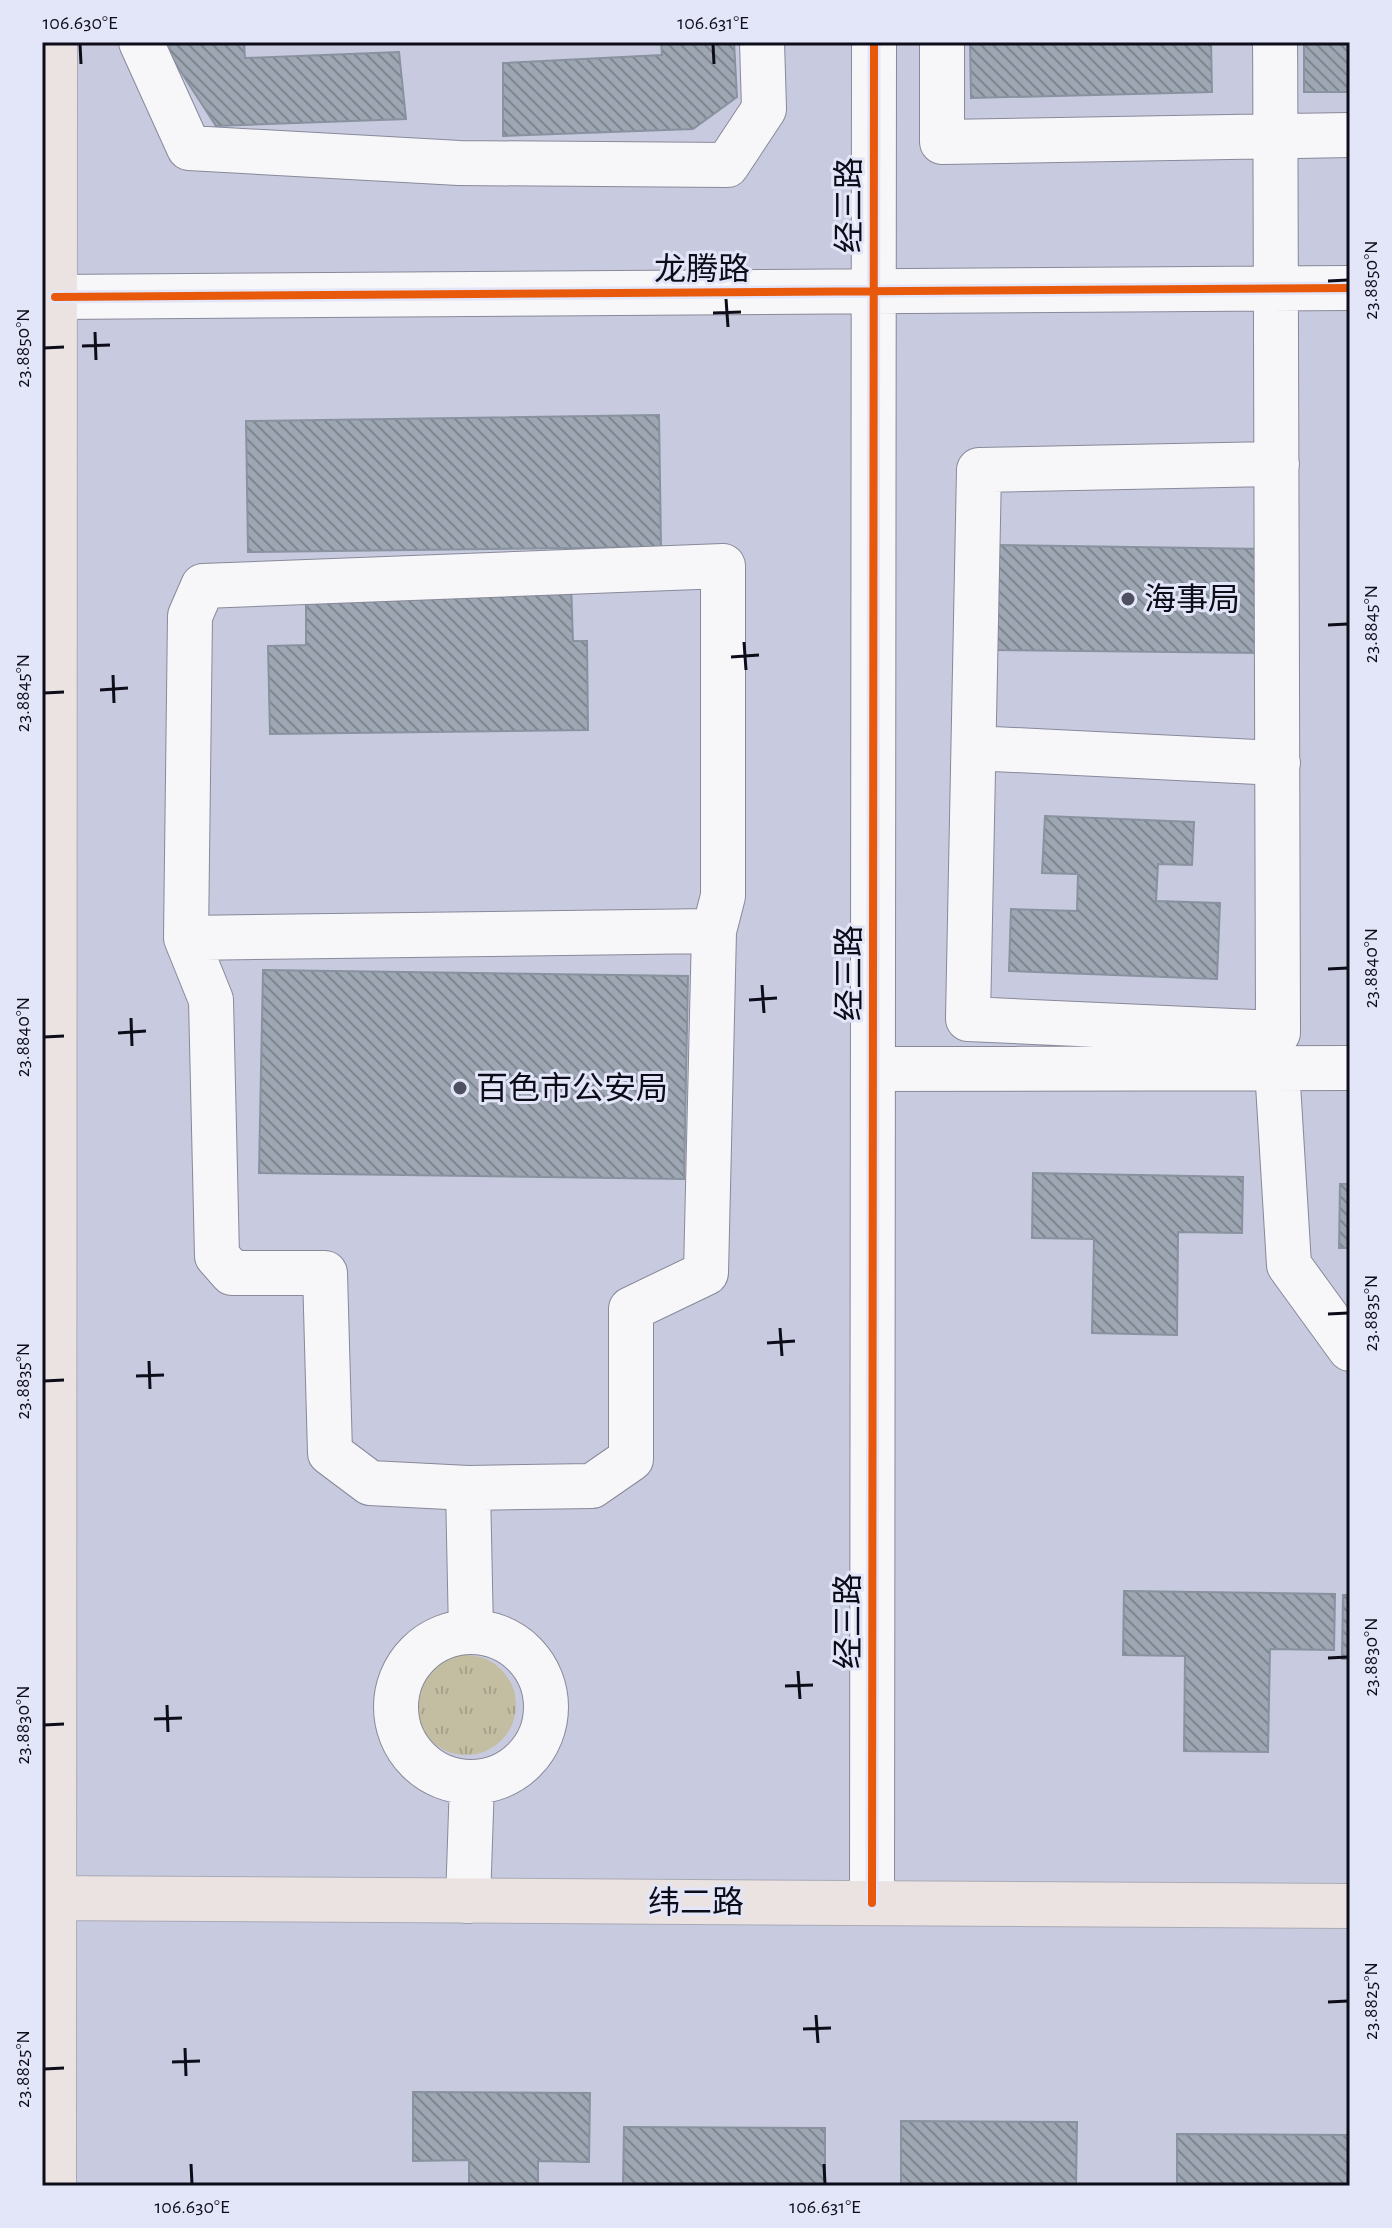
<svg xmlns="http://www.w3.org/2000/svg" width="1392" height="2228" viewBox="0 0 1392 2228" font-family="'Alegreya Sans','Noto Sans SC',sans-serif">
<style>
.grass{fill:url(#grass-tufts)}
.building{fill:url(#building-back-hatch);stroke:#89929f;stroke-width:2}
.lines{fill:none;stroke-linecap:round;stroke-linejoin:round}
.minor-casing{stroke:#888999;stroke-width:46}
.major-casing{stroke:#a9aab5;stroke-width:46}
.minor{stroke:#f7f7fa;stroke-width:44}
.major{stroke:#ebe3e2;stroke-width:44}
.cycleway-casing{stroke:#e3e5f8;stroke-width:13}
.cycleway{stroke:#e8590c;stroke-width:8}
.ticks{fill:none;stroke:#0d0d1a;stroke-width:3}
.poi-dot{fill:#4e4f5f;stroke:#e3e5f8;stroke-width:3}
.labels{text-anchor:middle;stroke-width:6;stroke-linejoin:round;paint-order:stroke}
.street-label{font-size:32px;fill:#0d0d1a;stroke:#e3e5f8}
.poi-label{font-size:32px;fill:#0d0d1a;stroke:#e3e5f8;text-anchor:start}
.neatline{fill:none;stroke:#0d0d1a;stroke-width:3}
.ticks-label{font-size:20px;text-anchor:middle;fill:#0d0d1a}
</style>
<defs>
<pattern id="grass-tufts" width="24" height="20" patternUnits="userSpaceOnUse" patternTransform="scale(2)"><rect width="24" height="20" fill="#c3bea2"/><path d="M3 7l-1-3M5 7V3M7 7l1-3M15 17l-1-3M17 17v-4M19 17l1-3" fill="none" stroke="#a6a28b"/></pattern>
<pattern id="building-back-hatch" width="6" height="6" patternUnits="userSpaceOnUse" patternTransform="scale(2)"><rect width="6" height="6" fill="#9da6b2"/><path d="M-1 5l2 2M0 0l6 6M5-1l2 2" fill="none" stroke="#7e8690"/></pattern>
</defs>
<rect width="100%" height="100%" fill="#c8cadf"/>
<path class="grass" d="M416 1705a50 50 0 1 1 100 0a50 50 0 1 1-100 0Z"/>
<path class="building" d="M169 42H244L245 58 399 52 406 119 216 126 170 55Z
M661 42H734L737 97 693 129 503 136V63L662 55Z
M970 42H1211L1212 92 971 98Z
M1304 42H1350V92H1304Z
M659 415 661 547 248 552 246 421Z
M994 545 1264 549 1262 653 993 650Z
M571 584 573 641H587L588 730 270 734 268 646 306 645V587Z
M1045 816 1194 822 1192 865 1158 864 1156 901 1220 903 1217 979 1009 971 1011 909 1077 911 1078 874 1042 873Z
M263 970 688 976 684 1179 259 1173Z
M1033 1173 1243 1177 1242 1233 1178 1232 1177 1335 1092 1333 1094 1239 1032 1238Z
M1340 1184H1350V1248H1339Z
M1124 1591 1335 1594 1334 1650 1270 1649 1268 1752 1184 1751 1185 1656 1123 1655Z
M1343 1595H1350V1659H1342Z
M413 2092 590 2093 589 2162 538 2161V2186H469V2160L413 2161Z
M901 2121 1077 2122 1076 2186H901Z
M624 2127 825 2128V2186H623Z
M1177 2134 1350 2135V2186H1177Z"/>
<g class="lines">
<defs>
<path id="minor" d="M141 42 189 148 459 163 727 165 764 109 762 42
M942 42V142L1350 135
M1275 42C1278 372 1278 702 1278 1033L968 1019 979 470 1277 464
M55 297 1350 288
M974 748 1278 763
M186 938 714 931
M1277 1068 1289 1265 1350 1349
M873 1069 1350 1068
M468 1488 370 1483 330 1453 325 1273H232L217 1256 211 1000 186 938 190 616 203 586 723 566V896L714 931 706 1273 631 1309V1459L592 1486 468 1488 471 1632
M396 1707a75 75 0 1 1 150 0a75 75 0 1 1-150 0Z
M468 1901 472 1782
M872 1903 874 42"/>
<path id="major" d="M42 1898 1350 1906
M54 2186 55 42"/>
</defs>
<use href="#minor" class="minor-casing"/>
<use href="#major" class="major-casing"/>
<use href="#minor" class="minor"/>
<use href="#major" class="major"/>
<defs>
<path id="cycleway" d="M55 297 1350 288
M872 1903 874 42"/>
</defs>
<use href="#cycleway" class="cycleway-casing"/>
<use href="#cycleway" class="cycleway"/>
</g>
<path class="ticks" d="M80 44 81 64M713 44 714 64M1328 281 1348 280M726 299 728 327M713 313 741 312M95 332 96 360M82 346 110 345M44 348 64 347M1328 625 1348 624M744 642 746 670M731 657 759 655M113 675 114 703M100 690 128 688M44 693 64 692M1328 969 1348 968M762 985 764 1013M749 1000 777 998M131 1018 132 1046M118 1033 146 1031M44 1037 64 1036M1328 1314 1348 1313M780 1328 782 1356M767 1343 795 1341M149 1361 150 1389M136 1376 164 1375M44 1381 64 1380M1328 1658 1348 1657M798 1671 800 1699M785 1686 813 1685M167 1705 168 1732M154 1719 182 1718M44 1725 64 1724M1328 2002 1348 2001M816 2015 818 2043M803 2029 831 2028M185 2048 186 2076M172 2062 200 2061M44 2069 64 2068M191 2164 192 2184M824 2164 825 2184"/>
<g class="poi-dot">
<circle cx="1128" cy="599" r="8"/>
<circle cx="460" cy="1088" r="8"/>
</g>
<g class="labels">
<g class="street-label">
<text transform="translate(849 205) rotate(-90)" y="11">经三路</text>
<text x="702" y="280">龙腾路</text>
<text transform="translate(849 973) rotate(-90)" y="11">经三路</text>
<text transform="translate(848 1621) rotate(-90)" y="11">经三路</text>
<text x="696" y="1913">纬二路</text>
</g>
<g class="poi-label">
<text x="1144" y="610">海事局</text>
<text x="476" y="1099">百色市公安局</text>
</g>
</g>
<rect width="1392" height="2228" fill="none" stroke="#e3e5f8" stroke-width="88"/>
<rect x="44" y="44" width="1304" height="2140" class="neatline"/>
<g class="ticks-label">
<text x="80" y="29">106.630°E</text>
<text x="713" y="29">106.631°E</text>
<text transform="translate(1370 280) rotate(-90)" y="7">23.8850°N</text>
<text transform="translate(22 348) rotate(-90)" y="7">23.8850°N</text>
<text transform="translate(1370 624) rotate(-90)" y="7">23.8845°N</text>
<text transform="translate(22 693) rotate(-90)" y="7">23.8845°N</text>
<text transform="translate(1370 968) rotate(-90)" y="7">23.8840°N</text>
<text transform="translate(22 1037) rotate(-90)" y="7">23.8840°N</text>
<text transform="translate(1370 1313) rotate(-90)" y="7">23.8835°N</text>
<text transform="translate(22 1381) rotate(-90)" y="7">23.8835°N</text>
<text transform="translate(1370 1657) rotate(-90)" y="7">23.8830°N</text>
<text transform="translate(22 1725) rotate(-90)" y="7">23.8830°N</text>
<text transform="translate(1370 2001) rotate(-90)" y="7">23.8825°N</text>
<text transform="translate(22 2069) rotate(-90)" y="7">23.8825°N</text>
<text x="192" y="2213">106.630°E</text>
<text x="825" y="2213">106.631°E</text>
</g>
</svg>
